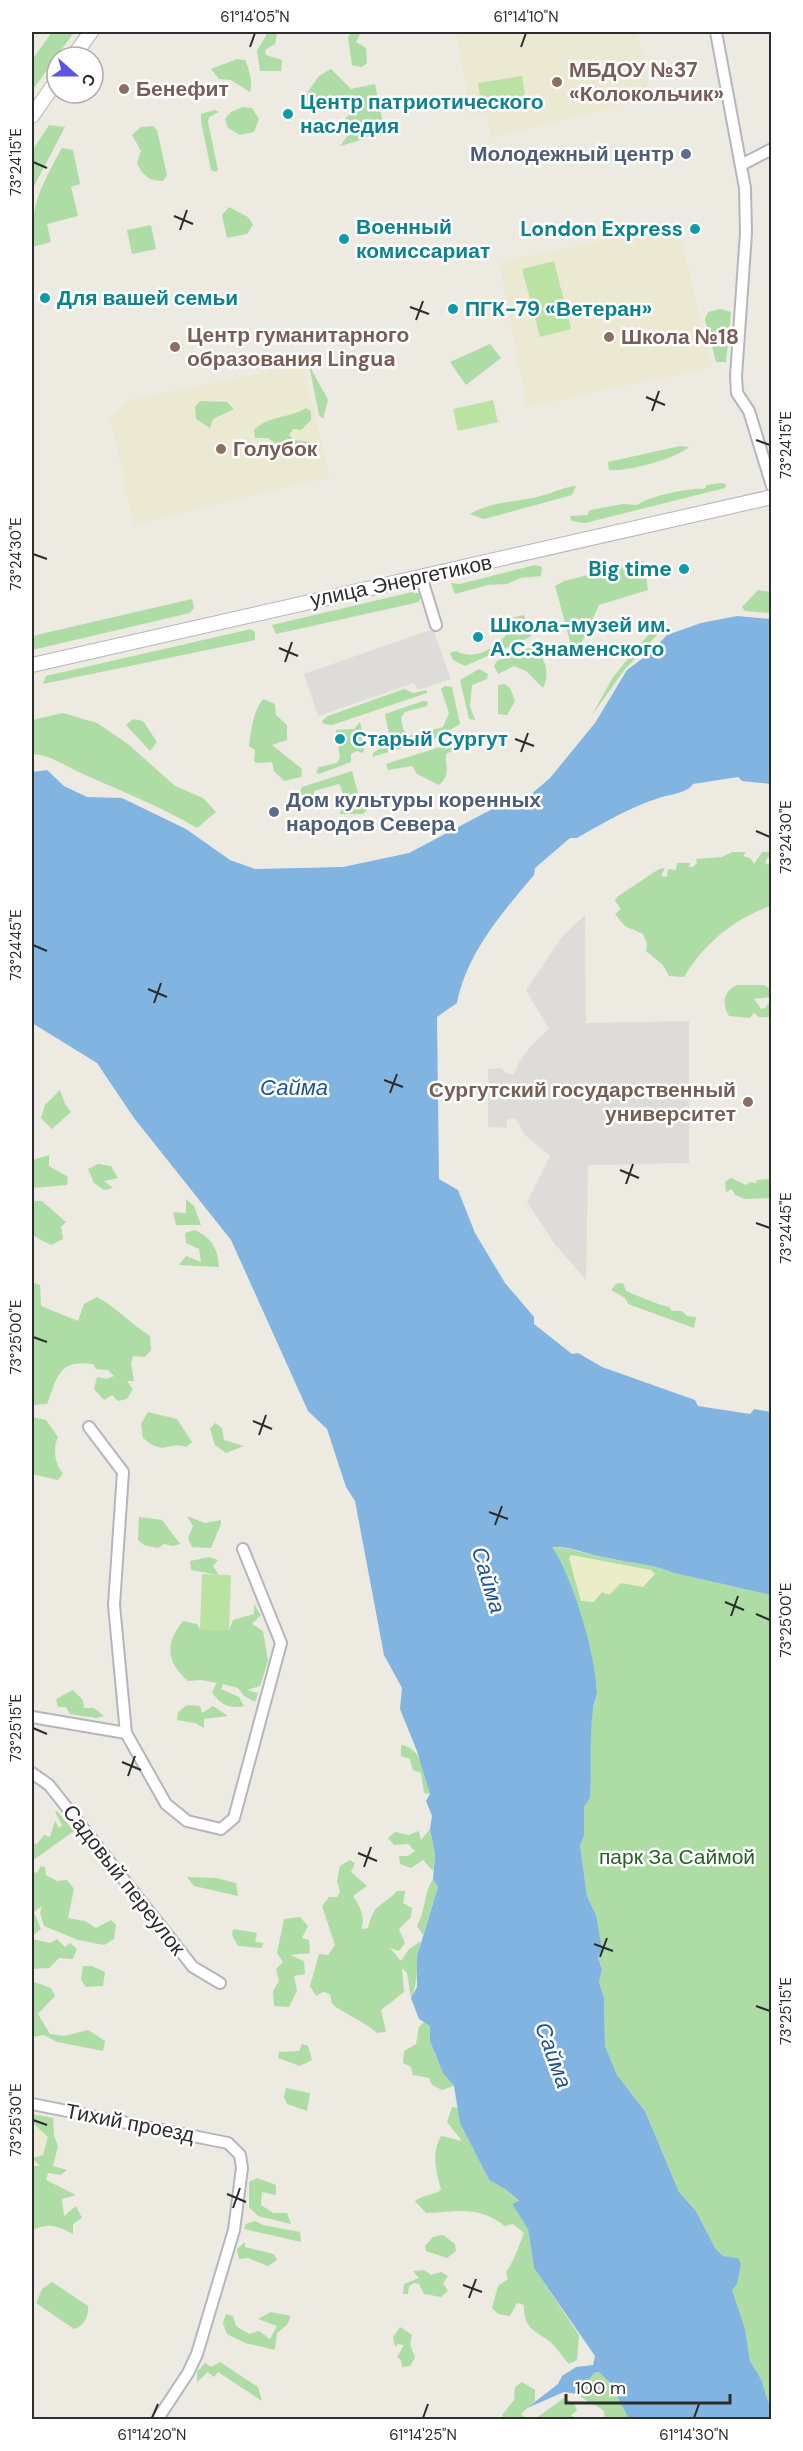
<svg xmlns="http://www.w3.org/2000/svg" width="803" height="2451" viewBox="0 0 803 2451" font-family="'DM Sans',sans-serif">
<style>
.education{fill:#ece9d3}
.green{fill:#addca5}
.sand{fill:#ebedc9}
.pitch{fill:#bae2a2}
.plaza{fill:#dddcd8}
.water{fill:#82b4e1}
.lines{fill:none;stroke-linecap:round;stroke-linejoin:round}
.street-casing{stroke:#b5b5bf;stroke-width:14}
.secondary-casing{stroke:#b5b5bf;stroke-width:16}
.street{stroke:#fff;stroke-width:10}
.secondary{stroke:#fff;stroke-width:14}
.ticks{fill:none;stroke:#2d2d2d;stroke-width:2}
.education-dot{fill:#8d6e63;stroke:#fff;stroke-width:2}
.culture-dot{fill:#0f9aa8;stroke:#fff;stroke-width:2}
.service-dot{fill:#5c6f8a;stroke:#fff;stroke-width:2}
.labels{text-anchor:middle;stroke-width:5;stroke-linejoin:round;paint-order:stroke}
.education-label{font-size:21px;font-weight:bold;fill:#785e54;stroke:#fff;text-anchor:start}
.culture-label{font-size:21px;font-weight:bold;fill:#0d838f;stroke:#fff;text-anchor:start}
.service-label{font-size:21px;font-weight:bold;fill:#4e5e75;stroke:#fff;text-anchor:end}
.street-label{font-size:21px;fill:#2d2d2d;stroke:#fff}
.park-label{font-size:21px;fill:#256224;stroke:#fff}
.water-label{font-size:22px;font-style:italic;fill:#1f528f;stroke:#fff}
.neatline{fill:none;stroke:#2d2d2d;stroke-width:2}
.ticks-label{font-size:15px;text-anchor:middle;fill:#2d2d2d}
</style>
<rect width="100%" height="100%" fill="#eceae1"/>
<path class="education" d="M456 32H637L649 87 616 94 618 106 491 138 486 113 471 116Z
M678 225 712 367 527 407 499 262Z
M303 365 330 477 134 525 110 417 127 400Z
M32 2114 53 2118 32 2202Z"/>
<path class="green" d="M52 32H74L32 91V60Z
M268 32 277 33 275 44 265 50 266 55 282 60 281 71H260L257 51Z
M351 32H361L356 42 366 48 367 63 362 67 352 65 348 38Z
M237 59 245 60C249 69 253 82 250 92L231 80 219 79 211 69Z
M331 69 351 89 375 84 383 124 364 139 340 146 351 131 343 127 346 118 355 110 340 97 311 108 305 96 319 76Z
M243 107 252 108 259 119 254 132 240 135 228 128 225 119 231 112Z
M215 110 219 112 209 117 208 122 218 170 216 172 211 170 201 121V114Z
M49 125 65 127 32 190V151Z
M153 126 157 130 167 175 163 181C148 181 143 175 137 163L141 151 132 135 141 127Z
M62 148 73 150 80 184 71 187 78 216 47 224 51 242 32 247C31 203 41 186 62 148Z
M229 207 248 217 253 225 247 234 227 238 222 215Z
M151 225 156 249 132 254 127 230Z
M721 309 731 312 726 362H716L705 319 708 312Z
M490 344 501 358 466 385 450 362Z
M309 365 328 400 323 419 319 415Z
M200 401 227 402 234 409 213 419 210 428 196 419 195 407Z
M306 408 311 411V420L301 430 293 429 289 435 294 440 309 442 305 450 296 449 289 443 277 445 268 438H255L254 430C267 416 290 418 306 408Z
M680 446 689 447C676 459 626 472 609 470L608 462Z
M720 483 726 484 725 488 585 523 571 521 570 516 587 515 590 510 623 504 637 505C647 497 690 487 704 489L707 485Z
M576 486 572 495 484 519 470 514C493 500 519 503 544 495 556 492 563 487 576 486Z
M644 561 648 590 599 605 581 644 572 648 555 586 564 581Z
M535 565 542 567 541 576 521 578 507 584 488 585 455 594 451 583 460 584Z
M758 590 771 592V613L745 611 742 607Z
M412 592 421 594 419 602 276 634 272 625Z
M192 599 194 608 190 613 32 650V636Z
M524 615 531 636 528 638 465 666 453 660 450 653 456 651C473 661 495 649 506 635L504 625 511 618Z
M251 629 255 632V640L43 684 46 676Z
M659 633 625 669 592 715 613 677 648 635Z
M534 648C546 657 550 675 543 688L526 671 514 666 498 674 494 666 497 661 522 649Z
M479 669 488 674 487 679 472 685 470 706 475 720 469 719 460 680Z
M504 684 510 688 515 701 507 715 498 714V685Z
M445 686 452 687 460 724 436 738 372 757 374 752 391 743 385 714 423 701 428 702 427 706 405 712 401 717 403 729 408 736 443 727 449 713 441 689Z
M404 689 413 693 427 690V693L332 725 324 724 322 721 328 716Z
M263 699 275 704 276 715 287 725V740L272 745 302 769 301 777 284 781 274 771 272 762 257 763 254 761 255 750 249 746C251 731 253 711 263 699Z
M63 713 97 723 128 744 175 786 203 798 216 812 197 828C158 805 123 792 83 774 65 766 51 755 32 754V720Z
M133 719 143 721 157 742 150 751 126 725Z
M360 722 365 744 363 753 357 751 351 754V762L319 774 316 772 319 767 337 763 340 758 336 730 354 729Z
M462 740 467 741 466 749 460 747 446 754C445 768 451 775 439 785L417 774 412 766 388 770 386 764Z
M352 771 359 797 375 793 378 799 363 814H340L344 796 339 784 314 791V799L311 800 299 793 302 787Z
M732 852H746L743 856 750 858 754 864 762 852H771V858L768 857 765 862 768 865 771 861V906C734 918 704 944 684 977L669 976 663 965 646 951 647 944 643 934 625 926 615 914 621 909 615 901 617 897 659 869 665 868 661 876 667 877 668 869 676 870 677 863H690L689 867H693L697 863 696 859 722 857Z
M737 985H764L770 989 771 985V997L754 999 761 1009 765 1008 771 1000V1017H759L754 1013 750 1018 729 1016C721 1003 724 991 737 985Z
M60 1090 65 1104 71 1112 52 1129 41 1118 45 1105Z
M49 1155V1166L68 1177 67 1185 32 1188 33 1160Z
M98 1164 111 1166 118 1178 104 1181 113 1188 104 1190 94 1183 88 1169Z
M731 1178 746 1185 750 1182 756 1183 757 1180 771 1179V1198L745 1199 735 1195 732 1189 726 1192 725 1182Z
M186 1199 194 1206 201 1225H176L173 1212 186 1213Z
M32 1201H42L66 1222 61 1227 63 1239 51 1245 32 1235Z
M195 1230C212 1238 218 1249 219 1267L179 1265 186 1256 201 1262 199 1249 186 1243 185 1233Z
M32 1282 40 1285 41 1306 78 1321 84 1304 97 1297C117 1308 131 1324 150 1336L151 1350 145 1357 133 1356 131 1364 134 1381H127L133 1389 127 1399 118 1401 112 1395 104 1400 94 1389 97 1377 107 1379 114 1376 108 1370 96 1369 93 1364C58 1359 58 1376 47 1404L33 1405Z
M623 1283 626 1291C641 1297 653 1303 669 1307L672 1311H682L687 1316 696 1317 694 1328 628 1304 625 1298 611 1290 616 1284Z
M148 1412 177 1419 192 1442 186 1447C166 1441 166 1457 143 1438L141 1424Z
M32 1417 46 1420 58 1437C53 1448 54 1463 63 1473L58 1480 32 1474Z
M215 1423 222 1428 224 1440 244 1446 226 1453 215 1445 210 1429Z
M187 1516 205 1523 221 1520V1524L211 1548 192 1547 188 1538 193 1526Z
M139 1517 162 1520 180 1544 173 1546 164 1544 158 1548 144 1545 138 1540Z
M551 1547C571 1548 587 1554 606 1558 629 1563 652 1563 674 1573L771 1595V2414L761 2379 750 2361 745 2329 731 2289 738 2258 723 2256 715 2248 696 2211 679 2192 645 2111 617 2075 605 2046 604 1997 599 1982 602 1969 598 1958 596 1915 587 1896 580 1845 584 1836V1807L590 1798C591 1770 589 1736 593 1710 594 1704 597 1698 597 1692 596 1656 573 1575 551 1547Z
M209 1557 218 1560 213 1566 219 1575 191 1570 190 1561Z
M254 1604 261 1615 252 1624 263 1631 268 1661 260 1686 247 1690 258 1693 255 1702 244 1696 238 1688 223 1684 221 1689 239 1697 244 1706C230 1709 220 1705 212 1692L217 1683 201 1680 188 1681C166 1662 165 1644 183 1621L197 1624 200 1629 229 1630 233 1620 254 1614Z
M73 1690 83 1700 84 1708H94L104 1716 96 1718 70 1714 66 1707H58L56 1699Z
M187 1705 200 1706 202 1713 213 1706 228 1716 204 1719V1728L195 1723 177 1720 178 1712Z
M401 1745C423 1748 424 1775 430 1794L424 1793 421 1773 413 1770 410 1759 401 1756Z
M57 1811 74 1831 32 1861V1843L37 1844 44 1835 50 1837 55 1821 59 1828 62 1825 55 1812Z
M430 1829 435 1854 433 1871 423 1860 411 1868 400 1864 399 1856H408L415 1851 408 1844 394 1845 388 1838 395 1832 409 1835 419 1831 421 1840Z
M350 1860 355 1863 351 1872 367 1886 353 1896C360 1906 366 1918 361 1929L368 1928C374 1902 381 1908 397 1891H405L403 1903 412 1908 411 1917 399 1929 405 1943 399 1951 390 1948 401 1961 409 1949 421 1941C415 1960 420 1980 411 1998L407 1973 402 1968 404 1992 381 2010 386 2032 377 2033C364 2021 346 2015 332 2004L330 1994 323 1992 316 1996 310 1986 319 1954 328 1955 335 1945 322 1906 329 1897H337L340 1892 337 1881 340 1866Z
M41 1866 45 1867 46 1875 57 1881 67 1880 74 1889 68 1918 85 1921 96 1928 111 1920 116 1925 114 1939 104 1945 78 1940 44 1926 40 1913 42 1906 34 1912 41 1929 32 1936V1871L37 1873Z
M187 1877 216 1878 236 1883 238 1896 194 1886Z
M433 1879 438 1887 423 1935 417 1926C426 1911 423 1894 433 1879Z
M300 1917 308 1926 302 1938 309 1940 310 1953 290 1955 304 1961 305 1974 294 1976 297 1991 289 2007 274 2006 273 1991 279 1981 276 1969 283 1962 277 1953 284 1919Z
M233 1929 257 1933 255 1942 263 1943 262 1948 238 1946 232 1935Z
M32 1939 50 1943 57 1939 65 1947 70 1943 77 1949 73 1959 59 1958 49 1968 32 1969Z
M83 1966H92L105 1972 103 1986 86 1987 81 1980Z
M32 1981 51 1988 55 1996 38 2014 50 2034 64 2036 88 2030 105 2041 103 2051 57 2042 44 2035 32 2037Z
M424 2022 430 2026C430 2048 439 2068 454 2086L442 2090 432 2085 429 2078 413 2075 411 2067 403 2063 404 2051 416 2044 419 2027Z
M302 2044 308 2046 312 2060 300 2066 278 2058 279 2052 299 2051Z
M286 2088 310 2093 307 2111 287 2104 284 2097Z
M452 2107 458 2108 460 2123 489 2180 505 2189 519 2202 512 2204 528 2229 534 2268 579 2335 577 2360 569 2364C564 2359 561 2354 557 2349 545 2332 522 2334 524 2305L517 2303 510 2316 498 2314 492 2308 498 2286 508 2279 506 2272C515 2259 518 2248 524 2233L513 2224 505 2226C476 2205 460 2212 426 2213L415 2201C424 2194 432 2196 441 2190 436 2171 431 2153 441 2136L462 2141 447 2122Z
M32 2114 53 2118 54 2136 58 2146 53 2166 67 2170 61 2175 48 2173 46 2180 76 2195 62 2199 64 2216 76 2206 82 2218 73 2224V2234C58 2226 46 2222 32 2231V2166H40L32 2158 43 2155 48 2137 32 2122Z
M257 2178 276 2185V2195L262 2192 261 2205 273 2213H287L291 2224 258 2216 249 2207V2182Z
M255 2221 263 2225 300 2232 301 2242 244 2229 246 2224Z
M443 2235 455 2244 456 2251 447 2258 426 2251 425 2246 433 2237Z
M245 2242V2247L274 2254 277 2260 268 2266 248 2258 239 2259 237 2249Z
M424 2270 431 2275 441 2272 448 2276 443 2283 448 2291 441 2297 424 2294 419 2284 414 2283 409 2286 408 2294H403L404 2284 419 2278 413 2271Z
M52 2282 88 2306C89 2316 84 2326 74 2329L36 2303 42 2289Z
M271 2312 291 2316 287 2325 277 2333 275 2350 245 2343 227 2334 223 2323 226 2314 233 2316 236 2326 249 2334 259 2331 270 2339 277 2326 258 2319Z
M400 2327 412 2335 410 2344 415 2358 410 2366 402 2367 401 2360 397 2357 404 2345 398 2344 395 2347 393 2337Z
M220 2362 258 2387 262 2401 218 2372 214 2377 208 2372 197 2382V2372L205 2363 211 2367Z
M599 2372C611 2383 629 2404 628 2419H605L604 2411C596 2404 585 2402 578 2394L594 2373Z
M522 2382 535 2390V2401L521 2414 526 2419H505L502 2415 514 2400 515 2387Z
M564 2398 574 2403 577 2411 571 2415 576 2419H535Z"/>
<path class="sand" d="M571 1555 651 1570 655 1574 643 1587 621 1583 609 1595 602 1592 594 1602 581 1601 569 1558Z"/>
<path class="pitch" d="M522 76 525 96 481 103 478 83Z
M554 261 571 329 540 337 522 269Z
M493 400 498 422 458 431 453 409Z
M202 1574 231 1575 229 1630 200 1629Z"/>
<path class="plaza" d="M433 629 451 679 418 690 414 683 318 716 304 674Z
M585 915 586 1023 689 1021V1163L588 1165 586 1280 555 1244 527 1202 550 1156 525 1135 515 1118 507 1120V1128L488 1127V1069L501 1068 506 1073 514 1075 519 1062 531 1046 549 1029 526 990 561 938Z"/>
<path class="water" d="M737 616 771 619V784L742 781 738 777 693 784C686 794 670 794 659 798 630 807 603 823 577 838H570L535 868 534 875C502 913 467 953 457 1003L437 1017 439 1179 458 1190 475 1233 505 1283 534 1317V1324L572 1354 578 1353 602 1367 695 1400 698 1406 750 1414 754 1409 771 1412V1595L674 1573C653 1564 630 1563 608 1558 589 1555 571 1546 552 1547 573 1577 596 1655 597 1692 597 1698 593 1704 593 1710 589 1738 592 1769 590 1798L584 1807V1836L580 1845 587 1896 596 1915 602 1949 598 1958 602 1969 599 1982 604 1997 605 2046 617 2075 645 2111 679 2192 696 2211 715 2248 723 2256 738 2258 741 2263 737 2284 732 2290 745 2329 750 2361 761 2379 772 2414 771 2420 629 2419 610 2383 599 2372 594 2373 578 2394 564 2392 527 2408 558 2384 562 2376 576 2367 593 2365 595 2356 534 2268 528 2229 512 2204 519 2201 505 2189 489 2180 460 2123 454 2086 443 2073 430 2041V2026L419 2019 411 1998 417 1987V1956L438 1887 433 1879 435 1854 430 1829 432 1816 426 1801 430 1794 417 1751 400 1709 402 1688 384 1655 355 1501 346 1487 327 1429 308 1411 231 1240 134 1118 97 1063 32 1023V772L47 770 64 786 87 797 122 798 186 829 230 860 255 869 343 867 409 853 498 806 521 803 550 778 595 723 627 670 651 652 667 635 701 623Z"/>
<g class="lines">
<defs>
<path id="street" d="M716 32 745 188 746 233 736 376 737 393 749 411 772 486
M741 165 772 149
M421 576 436 625
M89 1427 123 1472 114 1605 126 1733 166 1804 187 1821 221 1829 234 1818 281 1643 243 1549
M32 1717 126 1733
M32 1773 49 1785 193 1967 220 1983
M32 2104 228 2143 240 2155 242 2168 234 2230 197 2354 188 2373 157 2420"/>
<path id="secondary" d="M73 57 91 32
M32 116 57 80
M32 665 772 497"/>
</defs>
<use href="#street" class="street-casing"/>
<use href="#secondary" class="secondary-casing"/>
<use href="#street" class="street"/>
<use href="#secondary" class="secondary"/>
</g>
<path class="ticks" d="M250 47 255 33M521 47 526 33M33 162 47 168M174 216 193 224M180 230 187 210M410 307 429 314M416 320 423 301M646 397 665 405M652 411 659 391M756 440 770 445M33 554 47 559M279 648 298 656M285 662 292 642M515 739 534 746M521 752 528 733M756 831 770 837M33 945 47 951M148 989 167 997M154 1003 161 983M384 1080 403 1087M390 1093 397 1074M620 1170 639 1178M626 1184 633 1164M756 1223 770 1228M33 1337 47 1342M253 1421 272 1429M259 1435 266 1415M489 1512 508 1519M495 1525 502 1506M725 1602 744 1610M756 1614 770 1620M731 1616 738 1596M33 1728 47 1734M122 1762 141 1770M128 1776 135 1756M358 1853 377 1861M364 1867 371 1847M594 1944 613 1951M600 1957 607 1938M756 2006 770 2011M33 2120 47 2125M227 2194 246 2202M233 2208 240 2188M463 2285 482 2292M469 2298 476 2279M152 2418 158 2404M423 2418 428 2404M694 2418 699 2404"/>
<g class="education-dot">
<circle cx="557" cy="82" r="6"/>
<circle cx="124" cy="89" r="6"/>
<circle cx="609" cy="337" r="6"/>
<circle cx="175" cy="347" r="6"/>
<circle cx="221" cy="449" r="6"/>
<circle cx="748" cy="1102" r="6"/>
</g>
<g class="culture-dot">
<circle cx="288" cy="114" r="6"/>
<circle cx="695" cy="229" r="6"/>
<circle cx="344" cy="239" r="6"/>
<circle cx="45" cy="298" r="6"/>
<circle cx="453" cy="309" r="6"/>
<circle cx="684" cy="569" r="6"/>
<circle cx="478" cy="637" r="6"/>
<circle cx="340" cy="739" r="6"/>
</g>
<g class="service-dot">
<circle cx="686" cy="154" r="6"/>
<circle cx="274" cy="812" r="6"/>
</g>
<g class="labels">
<g class="education-label">
<text x="569" y="77">МБДОУ №37<tspan x="569" dy="24">«Колокольчик»</tspan></text>
<text x="136" y="96">Бенефит</text>
<text x="187" y="342">Центр гуманитарного<tspan x="187" dy="24">образования Lingua</tspan></text>
<text x="621" y="344">Школа №18</text>
<text x="233" y="456">Голубок</text>
<text x="736" y="1097" text-anchor="end">Сургутский государственный<tspan x="736" dy="24">университет</tspan></text>
</g>
<g class="culture-label">
<text x="300" y="109">Центр патриотического<tspan x="300" dy="24">наследия</tspan></text>
<text x="356" y="234">Военный<tspan x="356" dy="24">комиссариат</tspan></text>
<text x="683" y="236" text-anchor="end">London Express</text>
<text x="57" y="305">Для вашей семьи</text>
<text x="465" y="316">ПГК-79 «Ветеран»</text>
<text x="672" y="576" text-anchor="end">Big time</text>
<text x="490" y="632">Школа-музей им.<tspan x="490" dy="24">А.С.Знаменского</tspan></text>
<text x="352" y="746">Старый Сургут</text>
</g>
<g class="service-label">
<text x="674" y="161">Молодежный центр</text>
<text x="286" y="807" text-anchor="start">Дом культуры коренных<tspan x="286" dy="24">народов Севера</tspan></text>
</g>
<g class="street-label">
<text transform="translate(401 581) rotate(-12)" y="7">улица Энергетиков</text>
<text transform="translate(124 1880) rotate(52)" y="7">Садовый переулок</text>
<text transform="translate(130 2123) rotate(11)" y="7">Тихий проезд</text>
</g>
<g class="park-label">
<text x="677" y="1864">парк За Саймой</text>
</g>
<g class="water-label">
<text x="294" y="1095">Сайма</text>
<text transform="translate(489 1580) rotate(73)" y="8">Сайма</text>
<text transform="translate(554 2055) rotate(70)" y="8">Сайма</text>
</g>
</g>
<rect width="803" height="2451" fill="none" stroke="#ffffff" stroke-width="66"/>
<g transform="translate(75 75) rotate(111)"><circle r="28" fill="#ffffff" stroke="#ababab" stroke-width="1.5"/>
<path d="M0-4.5L10 22L0 15L-10 22Z" fill="#5956e4"/>
<text y="-9" font-size="16" font-weight="bold" text-anchor="middle" fill="#2d2d2d">С</text>
</g>
<path d="M566 2394v9h164v-9" fill="none" stroke="#2d2d2d" stroke-width="3"/>
<text x="575" y="2394" font-size="18" fill="#2d2d2d" stroke="#ffffff" stroke-width="4.5" paint-order="stroke">100 m</text>
<rect x="33" y="33" width="737" height="2385" class="neatline"/>
<g class="ticks-label">
<text x="255" y="22">61°14'05"N</text>
<text x="526" y="22">61°14'10"N</text>
<text transform="translate(16 162) rotate(-90)" y="5">73°24'15"E</text>
<text transform="translate(786 445) rotate(-90)" y="5">73°24'15"E</text>
<text transform="translate(16 554) rotate(-90)" y="5">73°24'30"E</text>
<text transform="translate(786 837) rotate(-90)" y="5">73°24'30"E</text>
<text transform="translate(16 945) rotate(-90)" y="5">73°24'45"E</text>
<text transform="translate(786 1228) rotate(-90)" y="5">73°24'45"E</text>
<text transform="translate(16 1337) rotate(-90)" y="5">73°25'00"E</text>
<text transform="translate(786 1620) rotate(-90)" y="5">73°25'00"E</text>
<text transform="translate(16 1728) rotate(-90)" y="5">73°25'15"E</text>
<text transform="translate(786 2011) rotate(-90)" y="5">73°25'15"E</text>
<text transform="translate(16 2120) rotate(-90)" y="5">73°25'30"E</text>
<text x="152" y="2440">61°14'20"N</text>
<text x="423" y="2440">61°14'25"N</text>
<text x="694" y="2440">61°14'30"N</text>
</g>
</svg>
